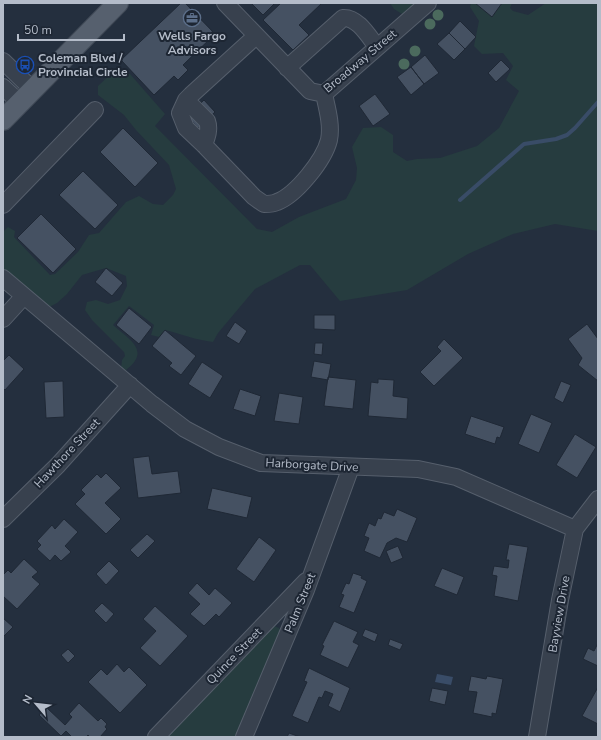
<svg xmlns="http://www.w3.org/2000/svg" width="601" height="740" viewBox="0 0 601 740" font-family="'Nunito Sans',sans-serif">
<style>
.green{fill:#263c3f}
.water{fill:#394c67}
.lines{fill:none;stroke-linecap:round;stroke-linejoin:round}
.stream{stroke:#394c67;stroke-width:4}
.building{fill:#455162;stroke:#1f2835}
.minor-casing{stroke:#565f6c;stroke-width:18}
.major-casing{stroke:#414a57;stroke-width:22}
.minor{stroke:#38414e;stroke-width:16}
.major{stroke:#56606e;stroke-width:20}
.tree{fill:#4b6a5d}
.labels{text-anchor:middle;stroke-width:4;stroke-linejoin:round;paint-order:stroke}
.poi-label{font-size:12px;font-weight:bold;fill:#b4bcc9;stroke:#1d2633}
.street-label{font-size:12px;fill:#b4bcc9;stroke:#1d2633}
</style>
<rect width="100%" height="100%" fill="#242f3e"/>
<path class="green" d="M390 3H420L413 8 402 14 394 9Z
M471 3H512L510 8 513 11 528 15 546 3H598V231L555 224 513 234 468 254 407 290 340 301 310 265H300L255 289 218 333 213 342C196 340 181 334 165 330L159 337 151 335 154 325 129 306 113 325C130 340 151 351 126 370L121 368 122 360 125 356 124 352 92 320 85 310 87 302 96 300 108 304 120 300 127 286 126 276 106 268 82 275 67 294 57 303 47 308 3 273V231H4L8 227 15 231 14 237 50 275 55 274 78 252 89 235 99 233 126 202 139 196 153 204 163 205 173 195 176 189 169 165 136 130 124 115 98 95V86L114 71 130 74 165 114 155 126 257 229 272 232 299 217 346 199 356 180 357 168 352 147 363 128 381 127 393 135V152L407 161 417 159 440 158 477 146 499 128 519 91 506 80 513 66 503 53 482 54 474 46 479 21 470 7Z
M272 625 279 628 280 630 235 737H160Z"/>
<path class="water" d="M437 674 453 677 451 685 435 682Z"/>
<g class="lines">
<path class="stream" d="M460 200 524 144 556 139 567 135 575 128 598 102"/>
</g>
<path class="building" d="M181 3H185L215 34 183 65 188 70 178 80 174 76 154 95 121 60Z
M251 3H275L263 15Z
M281 3H322L299 25 309 35 293 50 263 20Z
M475 3H502L492 17Z
M460 21 476 37 465 49 449 33Z
M449 33 465 49 454 60 437 44Z
M425 55 439 73 424 84 411 67Z
M501 60 510 69 496 82 488 73Z
M411 67 424 84 411 95 397 77Z
M375 94 390 114 373 126 359 106Z
M204 100 215 112 198 128 187 116Z
M123 128 158 163 135 187 100 152Z
M83 171 118 205 95 229 59 195Z
M41 214 76 249 53 273 17 238Z
M106 268 123 283 112 296 95 282Z
M129 308 152 327 139 344 116 325Z
M314 315H335V330L314 329Z
M235 322 247 331 239 344 226 336Z
M587 324 598 339V381L578 365 582 358 568 339Z
M165 330 196 356 181 375 169 366 172 363 152 346Z
M444 339 463 358 434 386 420 372 441 351 437 347Z
M315 343H323L322 355 314 354Z
M9 355 24 369 5 390 3 388V361Z
M314 361 331 364 328 380 311 377Z
M202 362 223 376 210 398 188 384Z
M328 377 356 380 353 409 324 406Z
M378 379 394 380 393 396 408 398 407 419 368 416 371 382 378 383Z
M63 381 64 417 46 418 44 382Z
M561 381 571 385 563 403 554 398Z
M240 389 261 396 255 416 233 409Z
M279 393 303 397 299 424 274 421Z
M531 414 552 423 539 453 518 444Z
M471 416 504 427 500 438 497 437 495 444 465 434Z
M575 434 596 447 577 478 556 465Z
M149 456 152 474 178 471 181 493 138 498 133 458Z
M106 473 121 488 105 503 121 519 106 534 75 504 85 494 81 490 97 474 101 478Z
M212 488 252 497 247 518 207 509Z
M397 509 417 518 407 542 396 538 387 543 380 558 364 551 369 538 364 536 369 523 375 526 378 518 381 519 384 512 394 516Z
M64 519 78 532 65 546 71 552 61 561 55 555 50 561 37 549 41 545 37 541 52 525 55 529Z
M147 534 155 541 138 558 130 550Z
M259 537 276 550 254 582 236 569Z
M509 544 528 547 518 601 494 596 497 576 492 575 494 566 508 568 509 560H506Z
M398 546 403 558 391 563 386 551Z
M24 559 38 572 32 577 40 584 17 609 3 596V575L8 570 11 573Z
M109 561 119 571 106 585 96 574Z
M442 568 464 577 457 595 434 586Z
M353 573 362 576 361 578 367 581 354 613 339 607 344 595 341 594 346 583 349 584Z
M197 583 209 595 215 588 232 603 219 617 216 614 204 626 190 614 200 604 188 593Z
M102 603 114 614 106 623 94 611Z
M155 606 188 636 160 666 140 648 156 631 143 619Z
M3 618 13 627 3 637Z
M334 621 358 632 353 642 359 645 348 668 320 655 324 646 322 645Z
M365 629 378 634 375 642 362 636Z
M390 639 403 644 400 650 388 645Z
M598 643V666L583 659 588 648 594 651Z
M68 649 75 656 68 663 61 655Z
M117 664 124 672 129 667 147 685 120 713 88 682 101 669 107 675Z
M309 668 350 688 340 712 328 706 333 694 325 691 322 698 319 697 308 723 292 716 307 682 304 681Z
M471 676 486 679 487 676 503 679 496 714 492 713V717L473 713 477 692 468 691Z
M598 687V724L582 716Z
M432 688 448 691 445 705 429 701Z
M79 703 98 721 101 718 107 724 105 727 107 729 100 737H90L88 735 86 737H72L66 731 61 736 39 715 46 707 65 725 72 717 69 714Z
M289 733 300 737H287Z"/>
<g class="lines">
<defs>
<path id="minor" d="M225 3 310 91 324 94 428 3
M256 36 191 95 186 100 180 113 186 128 204 145 254 197 264 204C268 204 273 204 277 202 296 195 324 160 329 140 332 125 327 108 324 94
M3 61 33 90
M287 68 343 18C358 17 369 37 377 47
M3 87 20 103
M186 100 207 121C210 129 207 137 204 145
M3 205 95 110
M3 278 152 404 185 429 219 447 261 463 418 469 456 477 575 529
M3 319 24 296
M3 519 58 465 130 385
M156 737 306 581
M244 737 306 590 351 467
M537 737 560 600 575 529 598 499"/>
<path id="major" d="M3 120 118 3"/>
</defs>
<use href="#minor" class="minor-casing"/>
<use href="#major" class="major-casing"/>
<use href="#minor" class="minor"/>
<use href="#major" class="major"/>
</g>
<g class="tree">
<circle cx="438" cy="15" r="5.5"/>
<circle cx="430" cy="24" r="5.5"/>
<circle cx="415" cy="51" r="5.5"/>
<circle cx="404" cy="64" r="5.5"/>
</g>
<defs>
<symbol id="office-ring" viewBox="-11 -11 22 22"><circle r="9.5" fill="#1d2633" stroke="#5c6f8a" stroke-width="1.5"/><path d="M-6-3h4V-5.5h4V-3h4V5H-6ZM-1-4.5V-3h2v-1.5ZM-6 0V1H6V0Z" fill="#5c6f8a"/></symbol>
<symbol id="bus-ring" viewBox="-11 -11 22 22"><circle r="9.5" fill="#1d2633" stroke="#1a4fb4" stroke-width="1.5"/><path d="M-5-6H5V4H4V6H2V4H-2V6H-4V4H-5ZM-3.5-4V0h7V-4ZM-3.5 1.2v1.5H-2V1.2ZM2 1.2v1.5H3.5V1.2Z" fill="#1a4fb4"/></symbol>
</defs>
<g fill-rule="evenodd">
<use href="#office-ring" x="182" y="8" width="20" height="20"/>
<use href="#bus-ring" x="15" y="55" width="20" height="20"/>
</g>
<g class="labels">
<g class="poi-label">
<text x="192" y="40">Wells Fargo<tspan x="192" dy="14">Advisors</tspan></text>
<text x="38" y="62" text-anchor="start">Coleman Blvd /<tspan x="38" dy="14">Provincial Circle</tspan></text>
</g>
<g class="street-label">
<text transform="translate(360 61) rotate(-40)" y="4">Broadway Street</text>
<text transform="translate(67 453) rotate(-47)" y="4">Hawthore Street</text>
<text transform="translate(312 465) rotate(3)" y="4">Harborgate Drive</text>
<text transform="translate(300 603) rotate(-68)" y="4">Palm Street</text>
<text transform="translate(559 614) rotate(-80)" y="4">Bayview Drive</text>
<text transform="translate(234 656) rotate(-46)" y="4">Quince Street</text>
</g>
</g>
<rect width="601" height="740" fill="none" stroke="#b4bcc9" stroke-width="8"/>
<g transform="translate(36 704) rotate(298)" stroke="#1d2633" stroke-width="3" paint-order="stroke">
<path d="M0-3L7 15L0 10L-7 15Z" fill="#b4bcc9"/>
<text y="-6" font-size="11" font-weight="bold" text-anchor="middle" fill="#b4bcc9">N</text>
</g>
<path d="M18 34v6h106v-6" fill="none" stroke="#b4bcc9" stroke-width="2"/>
<text x="24" y="34" font-size="12" fill="#b4bcc9" stroke="#1d2633" stroke-width="3" paint-order="stroke">50 m</text>
</svg>
